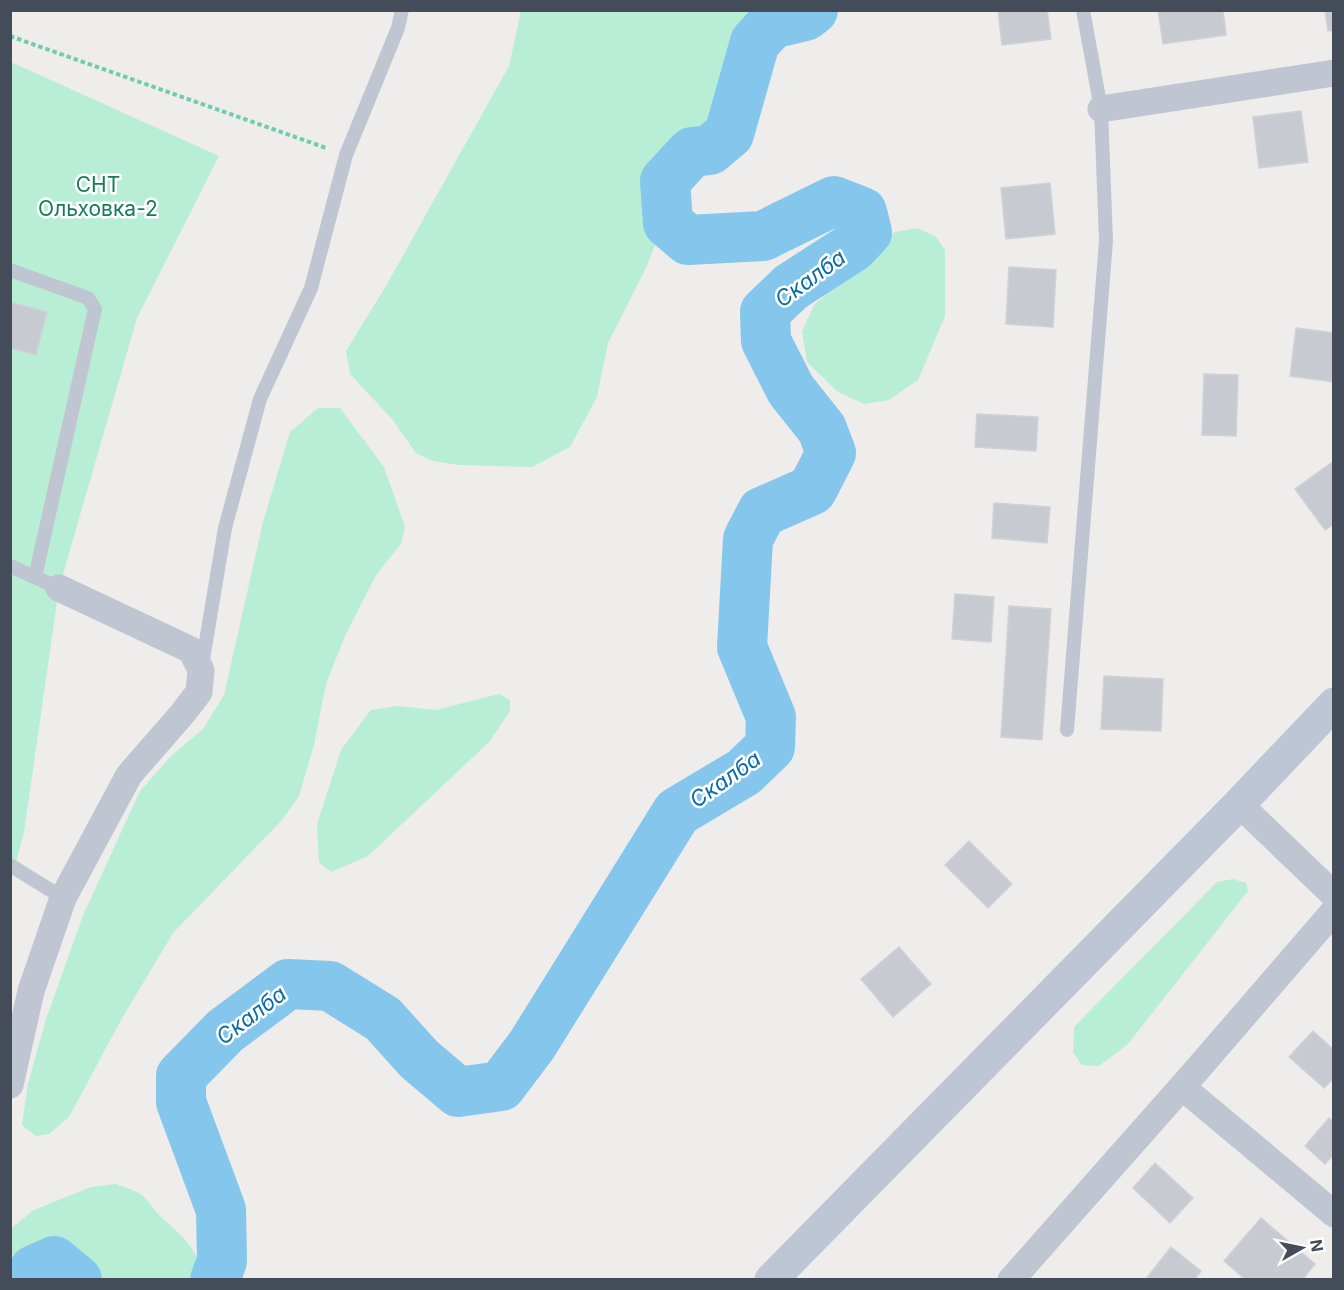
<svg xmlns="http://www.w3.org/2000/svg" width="1344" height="1290" viewBox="0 0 1344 1290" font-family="Inter,sans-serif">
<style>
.green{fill:#b8eed6}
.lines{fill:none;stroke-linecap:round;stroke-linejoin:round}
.river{stroke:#85c6ec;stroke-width:50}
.building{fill:#c8cad2;stroke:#d0d1d8;stroke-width:1.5}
.path{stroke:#70ccae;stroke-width:4;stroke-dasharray:4.5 3;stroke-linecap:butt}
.lane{stroke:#bfc6d2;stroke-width:14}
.street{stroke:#bfc6d2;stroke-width:27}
.secondary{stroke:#bec6d6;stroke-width:33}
.labels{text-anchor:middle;stroke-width:5;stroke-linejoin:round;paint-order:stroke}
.park-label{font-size:21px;fill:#157b58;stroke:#fff}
.water-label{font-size:22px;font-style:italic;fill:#0b6da6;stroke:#fff}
</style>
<rect width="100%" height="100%" fill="#efecec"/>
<path class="green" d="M521 11H762L751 26 734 67 733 87 727 113 713 134 683 140 649 176 657 240 646 268 608 343 597 397 570 447 532 467 460 465 432 461 416 453 392 419 350 374 346 351 386 286 509 66Z
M11 62 219 156 137 318 59 588 24 832 11 881Z
M918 228 936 237 945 250V316L918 380 889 400 864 404 838 392 807 362 802 332 814 305 841 281 867 263 882 244 895 232Z
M318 408H340L384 467 405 527 401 544 376 575 345 636 326 684 314 745 299 796 282 820 173 933 121 1020 69 1117 49 1134 36 1136 22 1125 28 1084 46 1019 84 913 140 791 170 757 203 729 224 695 263 522 290 432Z
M499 694 510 700V711L489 742 368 856 331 872 319 862 317 824 341 750 371 710 398 706 436 710Z
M1233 879 1246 883 1248 891 1128 1044 1099 1066 1082 1065 1073 1052 1074 1027 1217 882Z
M116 1184C123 1187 132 1189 139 1193 146 1197 152 1207 158 1214 175 1231 206 1251 198 1279H97L78 1256 56 1247 42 1249 18 1268 11 1265V1228L34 1210 91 1187Z"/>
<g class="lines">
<path class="river" d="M31 1280 34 1270 54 1261 77 1280
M215 1280 222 1261 221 1210 181 1102V1076L225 1031 288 984 330 986 383 1019 419 1059 458 1092 501 1086 532 1045 677 812 744 772 770 747 771 717 742 647 748 539 762 512 812 490 831 453 822 429 791 390 766 341 765 312 791 287 853 247 867 232 862 212 834 201 763 236 688 240 668 223 665 181 692 152 710 150 729 134 755 42 772 24 805 16 813 10"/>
</g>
<path class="building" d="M998 10H1047L1051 39 1002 45Z
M1158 10H1223L1226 35 1163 44Z
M1325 10H1334V30L1328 31Z
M1301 111 1308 162 1259 168 1253 117Z
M1050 183 1055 234 1006 239 1001 188Z
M1009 267 1056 270 1053 327 1006 324Z
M10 302 47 312 36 355 10 348Z
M1296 328 1334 333V382L1290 376Z
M1204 374 1238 375 1236 436 1202 435Z
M977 414 1038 417 1036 451 975 447Z
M1334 461V524L1325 530 1295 489Z
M994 503 1050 507 1047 543 992 538Z
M955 594 994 597 991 642 952 639Z
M1009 606 1051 609 1042 740 1001 737Z
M1104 676 1163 679 1161 731 1101 729Z
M969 841 1012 884 988 908 945 865Z
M899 947 931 984 893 1017 861 979Z
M1313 1031 1334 1050V1078L1324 1088 1289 1057Z
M1329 1118 1334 1122V1154L1325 1164 1305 1146Z
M1155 1163 1193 1198 1170 1223 1133 1188Z
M1261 1218 1315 1264 1302 1280H1246L1224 1261Z
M1171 1247 1201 1271 1194 1280H1145Z"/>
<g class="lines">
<path class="path" d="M10 36 326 148"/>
<path class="lane" d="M10 270 88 298 95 309 35 577
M10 566 59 588
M202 665 225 528 260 399 311 288 346 155 398 28 402 10
M1067 730 1106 241 1101 109 1083 10
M10 865 63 898"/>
<path class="street" d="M1101 109 1334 73
M1239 804 1334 895
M10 1085 31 991 63 898 129 775 183 713 199 692 201 670 191 650 59 588
M1182 1087 1334 1214
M1011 1280 1195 1072 1334 911"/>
<path class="secondary" d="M771 1280 1239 804 1334 704"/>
</g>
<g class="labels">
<g class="park-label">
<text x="98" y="192">СНТ<tspan x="98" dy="24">Ольховка-2</tspan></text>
</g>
<g class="water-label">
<text transform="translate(810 278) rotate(-36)" y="8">Скалба</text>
<text transform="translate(725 779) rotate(-35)" y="8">Скалба</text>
<text transform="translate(251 1015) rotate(-37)" y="8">Скалба</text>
</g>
</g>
<rect width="1344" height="1290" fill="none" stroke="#444c59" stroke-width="24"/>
<g transform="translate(1302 1248) rotate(81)" stroke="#ffffff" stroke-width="4.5" paint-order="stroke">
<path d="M0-4.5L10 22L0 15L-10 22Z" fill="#444c59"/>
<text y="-9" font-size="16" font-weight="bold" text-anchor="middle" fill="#444c59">N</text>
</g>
</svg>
